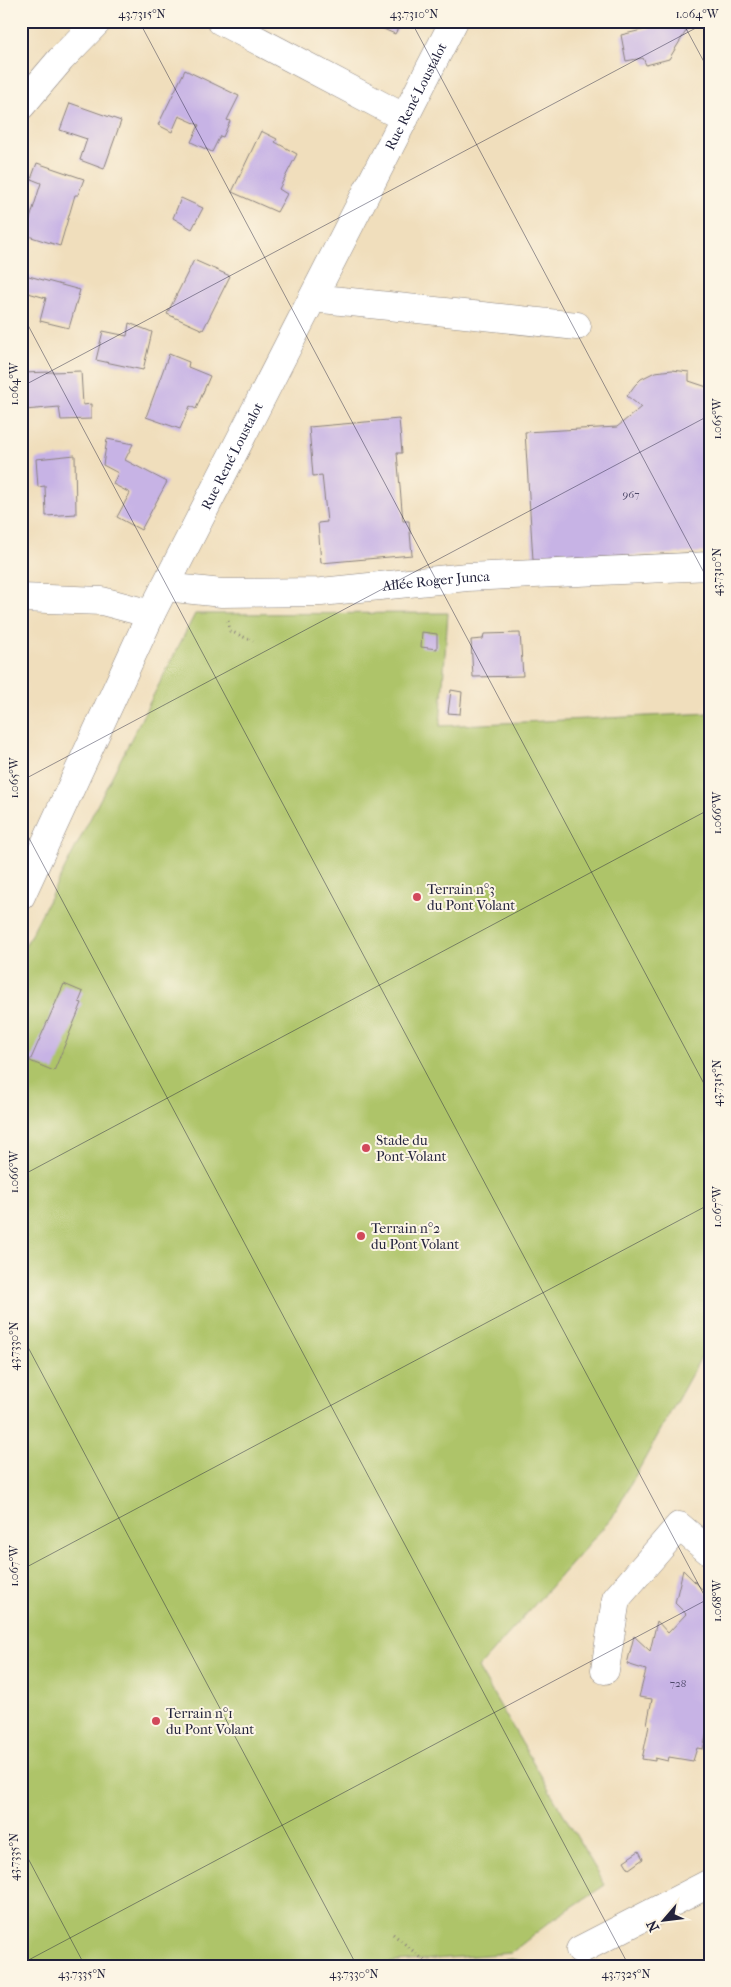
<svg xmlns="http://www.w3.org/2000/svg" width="731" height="1987" viewBox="0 0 731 1987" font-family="'IM FELL French Canon',serif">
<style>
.green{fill:#aec469;stroke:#687352}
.forest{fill:#8aaa5d;stroke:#56664c}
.building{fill:#c7b3e5}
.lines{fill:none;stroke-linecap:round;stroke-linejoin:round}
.minor-casing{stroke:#89807c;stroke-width:29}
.path{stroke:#89807c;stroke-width:3;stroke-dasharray:1 4;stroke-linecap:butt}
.minor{stroke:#fff;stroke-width:28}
.ticks{fill:none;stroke:#22223b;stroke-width:1;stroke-opacity:0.45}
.poi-dot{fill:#d1495b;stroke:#fcf5e5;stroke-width:2}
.labels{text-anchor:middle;stroke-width:4;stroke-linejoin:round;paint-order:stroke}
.number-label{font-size:11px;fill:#4b4666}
.street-label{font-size:14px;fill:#22223b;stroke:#fcf5e5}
.poi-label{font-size:14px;fill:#22223b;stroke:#fcf5e5;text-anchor:start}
.neatline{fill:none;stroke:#22223b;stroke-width:2}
.ticks-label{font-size:12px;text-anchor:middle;fill:#22223b}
</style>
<rect width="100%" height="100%" fill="#fcf5e5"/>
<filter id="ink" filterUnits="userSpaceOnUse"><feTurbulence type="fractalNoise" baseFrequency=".02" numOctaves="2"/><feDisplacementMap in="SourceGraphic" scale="10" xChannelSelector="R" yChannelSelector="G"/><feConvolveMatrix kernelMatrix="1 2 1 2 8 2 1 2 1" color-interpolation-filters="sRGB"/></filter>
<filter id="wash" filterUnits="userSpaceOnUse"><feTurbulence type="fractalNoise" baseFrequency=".0096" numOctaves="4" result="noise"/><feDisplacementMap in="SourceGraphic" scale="20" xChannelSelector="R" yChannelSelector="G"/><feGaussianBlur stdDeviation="1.12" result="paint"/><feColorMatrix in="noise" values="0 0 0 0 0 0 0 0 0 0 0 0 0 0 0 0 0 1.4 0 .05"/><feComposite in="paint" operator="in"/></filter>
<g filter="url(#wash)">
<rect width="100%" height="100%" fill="#f0debc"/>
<path class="green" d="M448 613 440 726 710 713V1341L612 1518 478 1668 605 1885 551 1921 511 1953 347 1966H21V954L195 614Z"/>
<path class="forest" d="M511 1959 548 1966H470Z"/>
<g id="blocks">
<path class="building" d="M365 21H402L395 34Z
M657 21H684L682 25 688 28 669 59 646 65 643 58 626 61 621 35 650 28 654 26Z
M185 70 239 96 227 120 230 121 223 137 220 136 212 152 191 142 199 125 179 116 172 132 158 125Z
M70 103 121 121 104 169 80 160 87 139 60 130Z
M261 131 277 139 275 142 297 154 279 189 287 194 277 212 232 192Z
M37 163 84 179 78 195H75L60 246 25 235 41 183 31 179Z
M181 198 203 208 192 229 173 218Z
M194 260 230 276 203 330 167 314Z
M25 275 80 290 69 328 40 321 46 298 21 291Z
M129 323 152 332 143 370 96 360 103 331 127 336Z
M169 354 189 362 188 367 210 376 196 409 190 406 180 429 146 417Z
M672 370 689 372V381L710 388V552L533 560 525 432 617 427 641 407 627 396 635 385 641 379 655 372Z
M81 371 83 405 91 404V419L61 420 59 407 25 410 22 373Z
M399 419 402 453H397L403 521H409L412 555 321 563 318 523 327 522 322 475 313 476 309 427Z
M107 439 133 444 125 460 167 482 141 530 117 517 130 493 113 484 118 473 103 465Z
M75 455 76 514 46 516 45 486 38 487 36 459Z
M422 632 437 634V649L421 647Z
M520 633 523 676 473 677 471 640 483 639 484 634Z
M451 690 462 692 460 714 448 713Z
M64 984 83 992 79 1002 82 1003 54 1071 30 1061Z
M683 1570 710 1597V1672L706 1676 710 1681V1719L703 1749 697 1748 693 1761 669 1757 668 1761 655 1758V1761L642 1759 649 1726 647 1724 652 1699 639 1697 646 1670 627 1664 634 1636 650 1651 657 1621 668 1633 686 1614 675 1603Z
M639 1851 643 1859 629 1869 624 1861Z"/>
</g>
</g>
<g filter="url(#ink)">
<use href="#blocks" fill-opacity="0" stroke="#89807c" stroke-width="1"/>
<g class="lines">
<defs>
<g id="minor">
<path d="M221 21 405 118"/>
<path d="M21 106 61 59 98 21"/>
<path d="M313 298 577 326"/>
<path id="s1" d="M165 587 222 593 321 592 467 577 710 566"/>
<path d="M21 598 102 601 151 614"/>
<path id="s2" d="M21 896 151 614 454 21"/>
<path d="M605 1670 616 1599 679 1526 710 1552"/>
<path d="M580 1950 710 1883"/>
</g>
</defs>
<use href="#minor" class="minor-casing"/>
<path class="path" d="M228 621 230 631 253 641
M393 1934 431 1966
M162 1961 177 1966
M544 1966 555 1961"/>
<use href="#minor" class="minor"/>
</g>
</g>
<path class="ticks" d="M139 21 710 1095M411 21 710 584M682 21 710 73M21 312 710 1606M21 387 709 21M21 781 710 415M21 823 629 1966M21 1176 710 809M21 1334 357 1966M21 1570 710 1204M21 1845 85 1966M21 1964 710 1598"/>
<g class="poi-dot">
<circle cx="417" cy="897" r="5"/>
<circle cx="366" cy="1148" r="5"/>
<circle cx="361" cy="1236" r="5"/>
<circle cx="156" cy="1721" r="5"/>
</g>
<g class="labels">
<g class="number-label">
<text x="631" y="498">967</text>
<text x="678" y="1687">728</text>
</g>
<g class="street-label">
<text dy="5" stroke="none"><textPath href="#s2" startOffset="892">Rue René Loustalot</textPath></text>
<text dy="5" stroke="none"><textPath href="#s2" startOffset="488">Rue René Loustalot</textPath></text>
<text dy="5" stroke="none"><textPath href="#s1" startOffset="272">Allée Roger Junca</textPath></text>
</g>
<g class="poi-label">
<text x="427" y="894">Terrain n°3<tspan x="427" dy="16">du Pont Volant</tspan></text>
<text x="376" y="1145">Stade du<tspan x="376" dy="16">Pont-Volant</tspan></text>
<text x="371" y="1233">Terrain n°2<tspan x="371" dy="16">du Pont Volant</tspan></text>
<text x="166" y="1718">Terrain n°1<tspan x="166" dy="16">du Pont Volant</tspan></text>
</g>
</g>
<rect width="731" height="1987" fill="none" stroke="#fcf5e5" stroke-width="55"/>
<g transform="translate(664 1920) rotate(242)" stroke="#fcf5e5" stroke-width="4" paint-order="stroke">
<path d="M0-4L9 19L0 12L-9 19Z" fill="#22223b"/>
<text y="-8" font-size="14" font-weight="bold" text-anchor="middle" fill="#22223b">N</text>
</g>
<rect x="28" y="28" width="676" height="1932" class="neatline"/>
<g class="ticks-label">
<text x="142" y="18">43.7315°N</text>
<text x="414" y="18">43.7310°N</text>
<text x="697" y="18">1.064°W</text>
<text transform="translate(14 384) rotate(-90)" y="4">1.064°W</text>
<text transform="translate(717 419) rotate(-90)" y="4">1.065°W</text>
<text transform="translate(717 572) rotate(-90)" y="4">43.7310°N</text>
<text transform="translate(14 778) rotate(-90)" y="4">1.065°W</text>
<text transform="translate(717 813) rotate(-90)" y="4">1.066°W</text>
<text transform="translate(717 1083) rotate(-90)" y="4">43.7315°N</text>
<text transform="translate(14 1172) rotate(-90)" y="4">1.066°W</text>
<text transform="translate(717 1207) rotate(-90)" y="4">1.067°W</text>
<text transform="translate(14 1346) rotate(-90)" y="4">43.7330°N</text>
<text transform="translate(14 1566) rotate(-90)" y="4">1.067°W</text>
<text transform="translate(717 1601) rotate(-90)" y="4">1.068°W</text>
<text transform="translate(14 1857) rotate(-90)" y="4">43.7335°N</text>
<text x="82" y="1978">43.7335°N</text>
<text x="354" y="1978">43.7330°N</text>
<text x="626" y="1978">43.7325°N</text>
</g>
</svg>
